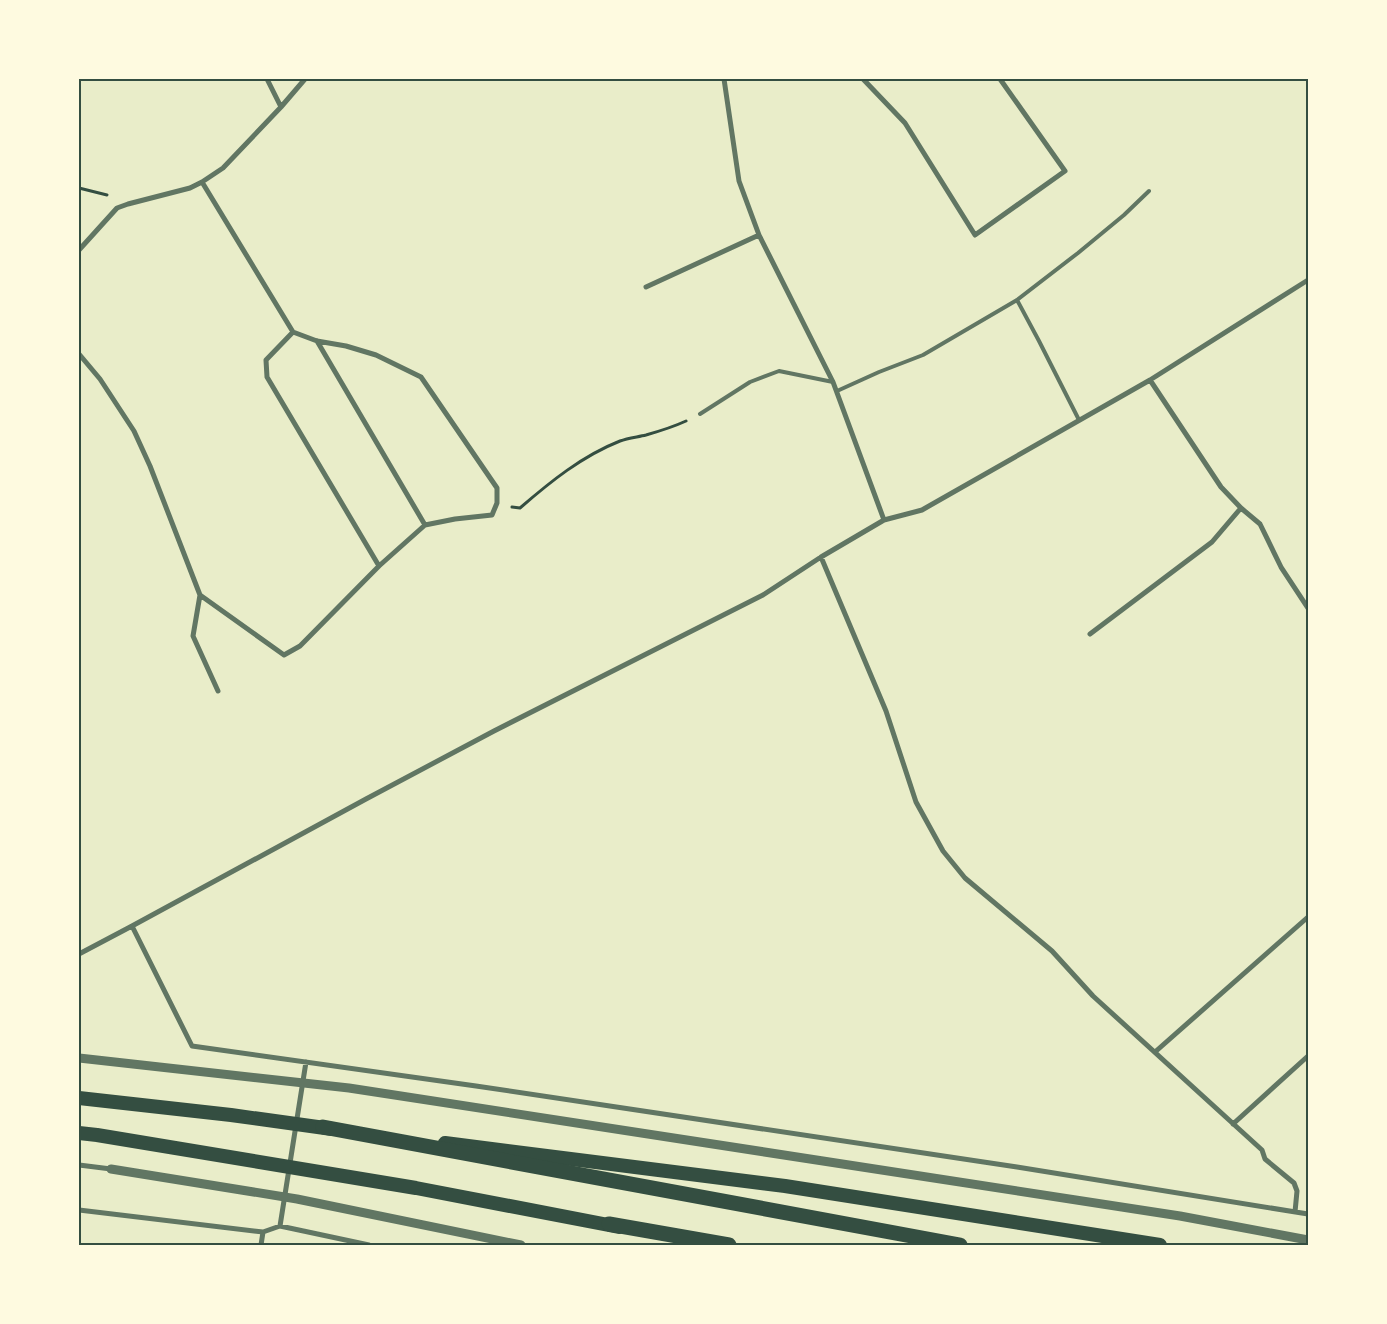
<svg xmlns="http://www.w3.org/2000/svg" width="1387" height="1324" viewBox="0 0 1387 1324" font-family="'DejaVu Sans',sans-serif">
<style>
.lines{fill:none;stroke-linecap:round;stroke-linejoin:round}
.path{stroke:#344e41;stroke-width:3}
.service{stroke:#617663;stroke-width:4}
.minor{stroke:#617663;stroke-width:5}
.tertiary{stroke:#617663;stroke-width:9}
.trunk{stroke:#344e41;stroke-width:14}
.motorway{stroke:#344e41;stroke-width:15}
.neatline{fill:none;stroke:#344e41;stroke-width:2}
</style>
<rect width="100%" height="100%" fill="#e9edc9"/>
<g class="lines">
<path class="path" d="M79 188 107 195
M512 507 520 508C550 482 582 456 620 441 628 438 638 437 646 435 660 431 673 427 686 421"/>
<path class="service" d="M1017 300 1039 341 1079 420
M837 391 879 372 923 355 1017 300 1078 253 1124 215 1149 191
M700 414 750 382 779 371 833 382"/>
<path class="minor" d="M267 79 281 107
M724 79 739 181 759 235 833 382 884 520
M863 79 905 123 975 235 1065 171 1000 79
M79 250 117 208 128 204 190 188 202 182 223 168 281 107 305 79
M646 287 759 235
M293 332 266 360 267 377 379 566
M317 341 425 525
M79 354 100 379 134 431 150 466 200 595 284 655 300 646 379 566 425 525 455 519 492 515 497 503V488L421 377 376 355 346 346 317 341 293 332 202 182
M1241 508 1260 524 1281 567 1308 608
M821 557 886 711 916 802 943 851 965 878 1052 951 1093 996 1262 1150 1265 1159 1294 1183 1297 1191 1295 1212
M200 595 193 636 218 691
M1090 634 1212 542 1241 508 1221 487 1150 380
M132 926 366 799 494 731 763 595 821 557 884 520 922 510 1150 380 1308 280
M79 954 132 926 192 1046 476 1086 1017 1167 1308 1214
M1155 1052 1308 917
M1233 1124 1308 1056
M79 1165 111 1169
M79 1210 263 1232 280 1226 306 1062
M280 1226 369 1245
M261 1245 263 1232"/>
<path class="tertiary" d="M79 1058 349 1088 1180 1216 1308 1240
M111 1169 297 1199 521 1245"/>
<path class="trunk" d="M79 1098 231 1115 332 1129
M79 1133 97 1135 416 1188 619 1227
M445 1143 785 1186 1160 1245"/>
<path class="motorway" d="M323 1127 960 1245
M609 1224 729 1245"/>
</g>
<rect width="1387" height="1324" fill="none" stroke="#fefae0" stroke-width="160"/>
<rect x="80" y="80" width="1227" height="1164" class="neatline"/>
</svg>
